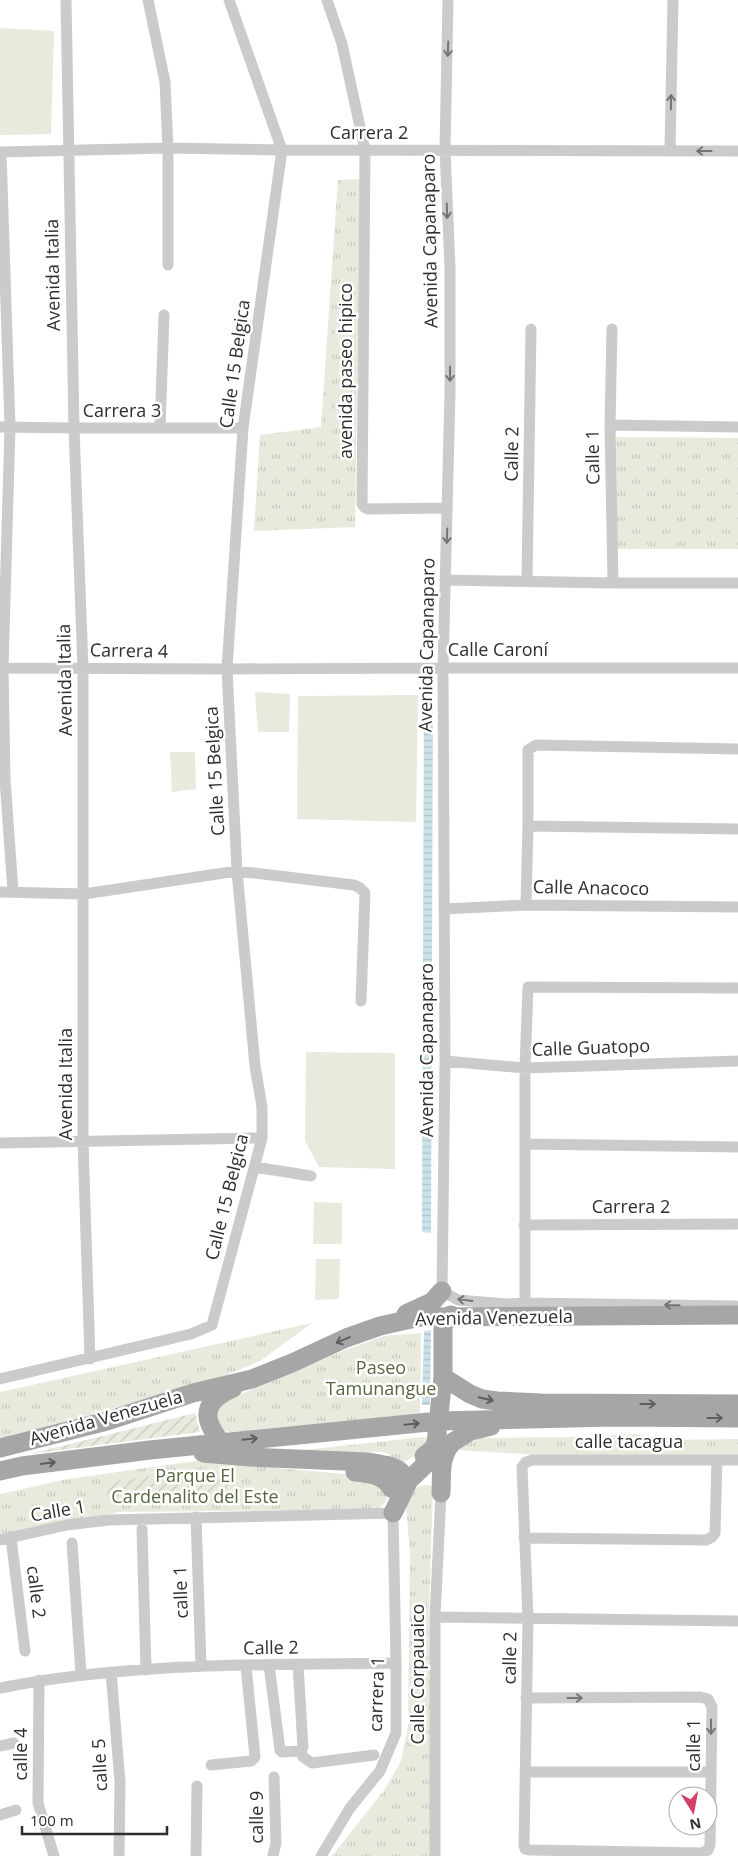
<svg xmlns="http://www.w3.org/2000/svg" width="738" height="1856" viewBox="0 0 738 1856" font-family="'Open Sans',sans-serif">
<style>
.grass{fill:url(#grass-tufts)}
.garden{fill:url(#garden-furrows)}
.pitch{fill:#e7eadd}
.water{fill:url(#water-rules)}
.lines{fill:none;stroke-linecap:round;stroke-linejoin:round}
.minor{stroke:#cbcbcb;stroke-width:11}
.primary{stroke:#a6a6a6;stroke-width:19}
.oneway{stroke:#757575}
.oneway2{stroke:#5e5e5e}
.labels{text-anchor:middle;stroke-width:5;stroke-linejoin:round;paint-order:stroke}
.street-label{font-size:18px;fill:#2e2e2e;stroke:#fff}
.park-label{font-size:18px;fill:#58663f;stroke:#fff}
</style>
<defs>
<pattern id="grass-tufts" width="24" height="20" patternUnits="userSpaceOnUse" patternTransform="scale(1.25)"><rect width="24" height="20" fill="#e7eadd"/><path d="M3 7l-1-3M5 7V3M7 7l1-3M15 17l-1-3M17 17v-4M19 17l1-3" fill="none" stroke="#c6c9be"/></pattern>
<pattern id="garden-furrows" width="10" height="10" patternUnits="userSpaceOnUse" patternTransform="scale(1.25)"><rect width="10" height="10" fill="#e7eadd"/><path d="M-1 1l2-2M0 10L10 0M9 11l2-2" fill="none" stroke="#c6c9be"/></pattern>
<pattern id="water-rules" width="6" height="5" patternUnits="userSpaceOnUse" patternTransform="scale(1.25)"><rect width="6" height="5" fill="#cbe2e9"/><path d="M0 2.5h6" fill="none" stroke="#afc2c8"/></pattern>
</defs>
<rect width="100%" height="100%" fill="#fff"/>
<path class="grass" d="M360 179 355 527 254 531 260 435 321 427 338 180Z
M616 437 738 438V549H617Z
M312 1323 260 1361 222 1377 0 1441V1392Z
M421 1333 420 1414 231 1432 220 1430 212 1423 220 1403 340 1352 384 1336Z
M638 1434 667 1440 738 1439V1457L546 1458 525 1454 456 1450 480 1438 574 1437Z
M423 1437 427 1438V1449L399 1465 388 1460 389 1454 382 1452 276 1453Z
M196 1461 367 1476 387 1491C388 1501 385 1504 377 1509L118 1512 0 1537V1494L68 1479Z
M427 1485 433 1487 429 1612 432 1856H332L385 1789 401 1761 408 1726 410 1553 406 1507 409 1494 419 1486Z"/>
<path class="garden" d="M195 1413 200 1432 30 1454Z
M190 1471 231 1473 236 1498H108L106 1482Z"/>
<path class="pitch" d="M0 28 54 31 51 134 0 135Z
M255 692 290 694 289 732H258Z
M418 695 416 822 297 819 298 696Z
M170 752H195L196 789 172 792Z
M306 1052 395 1053V1169L319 1167 305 1141Z
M314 1202 342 1203V1244H313Z
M316 1259H340L339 1299 315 1300Z"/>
<path class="water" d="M424 689H433L431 1233 422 1232Z
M431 1330 430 1405H422L424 1331Z"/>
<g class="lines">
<path class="minor" d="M66 0 74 428 83 668V1142L90 1359
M148 0 165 82 168 148V265
M327 0 342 44 365 150 362 504 364 507 368 509 447 508
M448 0 445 150 450 268V393L443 668 445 1061 442 1291 458 1300 506 1304 525 1303 736 1306
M670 151 673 0
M0 152 168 148 282 150 738 151
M1 152 10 427 3 668 5 779 13 892
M612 329 610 425 613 583
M610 425 738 427
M0 427 74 428H243
M160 428 164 315
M445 580 613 583H738
M527 580 531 329
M0 668 227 669 443 668H738
M528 826 738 829
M0 892 84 894 237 871 354 885 360 888 365 893 361 1001
M526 905 528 826V750L536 745 738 749
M444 909 526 905 738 907
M445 1061 525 1068 738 1061
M0 1143 262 1138
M525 1144 738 1147
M255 1167 311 1176
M524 1225 738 1224
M525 1303V1068L528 987 738 988
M0 1379 191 1334 212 1325 262 1138V1107L255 1066 237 871 227 669 243 428 282 150 229 0
M196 1517 201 1666
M142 1529 146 1670
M11 1538 25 1651
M524 1538 706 1540 712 1537 715 1533 717 1460
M0 1540 67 1525 109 1520 393 1513 396 1663V1733L380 1771 350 1808 321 1856
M72 1543 81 1674
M435 1617 738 1621
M269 1665 280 1750 282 1752 301 1751 303 1747 298 1665
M111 1672 120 1782 119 1856
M39 1680 38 1803 54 1856
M0 1688C130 1662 264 1665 396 1663
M526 1698 700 1697 708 1699 712 1707 710 1845 708 1850 702 1853 530 1850 525 1849 524 1845 528 1619 522 1467 526 1462 533 1460H738
M0 1746 14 1743
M301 1751 303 1757 312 1763 374 1755
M211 1765 251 1761 255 1757 246 1666
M525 1772H711
M0 1815 16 1810
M196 1856 197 1786
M273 1856 276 1843 274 1777
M435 1856V1617L441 1493"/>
<path class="primary" d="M406 1314 432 1302 442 1291
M443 1377 470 1394 482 1399 497 1401 541 1403 738 1404
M0 1448 107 1421 193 1393 252 1379 292 1363 346 1338 380 1326 420 1317 738 1315
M227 1449C205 1425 196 1404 233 1388
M203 1453 250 1457 368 1462C380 1464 392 1465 401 1472
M424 1456 433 1449 436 1443 443 1377V1325L451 1315
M0 1471 22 1466 150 1450 439 1421 614 1417 738 1418
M355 1472C368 1473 385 1475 391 1488
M441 1493C442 1476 439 1458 451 1444
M393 1513 409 1480 443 1448 471 1431 491 1426"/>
</g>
<defs><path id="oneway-shaft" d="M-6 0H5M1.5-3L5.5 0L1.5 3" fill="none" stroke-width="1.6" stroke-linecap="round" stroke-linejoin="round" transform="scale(1.25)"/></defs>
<g class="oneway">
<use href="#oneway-shaft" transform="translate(448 49) rotate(92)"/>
<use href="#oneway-shaft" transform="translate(671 102) rotate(-89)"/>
<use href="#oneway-shaft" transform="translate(704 151) rotate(180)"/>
<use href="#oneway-shaft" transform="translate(447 211) rotate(88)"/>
<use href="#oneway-shaft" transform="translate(450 374) rotate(90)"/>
<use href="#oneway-shaft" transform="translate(447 536) rotate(92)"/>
<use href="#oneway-shaft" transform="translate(465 1300) rotate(-172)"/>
<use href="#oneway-shaft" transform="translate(672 1305) rotate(-179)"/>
<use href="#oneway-shaft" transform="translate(575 1698)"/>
<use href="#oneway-shaft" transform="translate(711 1727) rotate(90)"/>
</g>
<g class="oneway2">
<use href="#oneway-shaft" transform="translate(343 1340) rotate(157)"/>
<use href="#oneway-shaft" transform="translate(486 1399) rotate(13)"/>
<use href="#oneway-shaft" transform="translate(648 1404)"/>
<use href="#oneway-shaft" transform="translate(715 1418)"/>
<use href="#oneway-shaft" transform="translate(412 1424) rotate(-6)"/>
<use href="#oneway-shaft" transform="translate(250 1439) rotate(-6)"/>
<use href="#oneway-shaft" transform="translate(48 1463) rotate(-7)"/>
</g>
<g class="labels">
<g class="street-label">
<text x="369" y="139">Carrera 2</text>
<text transform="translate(430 241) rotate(-91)" y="6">Avenida Capanaparo</text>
<text transform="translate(53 275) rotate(-91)" y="6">Avenida Italia</text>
<text transform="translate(235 364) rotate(-82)" y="6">Calle 15 Belgica</text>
<text transform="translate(346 371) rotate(-90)" y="6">avenida paseo hipico</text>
<text x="122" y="417">Carrera 3</text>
<text transform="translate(512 454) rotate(-89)" y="6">Calle 2</text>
<text transform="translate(593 457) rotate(-91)" y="6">Calle 1</text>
<text transform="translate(427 645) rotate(-89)" y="6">Avenida Capanaparo</text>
<text x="498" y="656">Calle Caroní</text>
<text transform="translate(129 651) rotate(1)" y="6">Carrera 4</text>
<text transform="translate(65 680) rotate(-91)" y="6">Avenida Italia</text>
<text transform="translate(215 771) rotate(-93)" y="6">Calle 15 Belgica</text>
<text transform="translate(591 888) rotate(1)" y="6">Calle Anacoco</text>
<text transform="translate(591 1048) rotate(-2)" y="6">Calle Guatopo</text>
<text transform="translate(427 1050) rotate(-90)" y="6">Avenida Capanaparo</text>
<text transform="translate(66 1084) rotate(-90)" y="6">Avenida Italia</text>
<text transform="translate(227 1197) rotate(-76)" y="6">Calle 15 Belgica</text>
<text x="631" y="1213">Carrera 2</text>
<text transform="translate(494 1318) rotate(-1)" y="6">Avenida Venezuela</text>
<text transform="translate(106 1418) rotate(-16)" y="6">Avenida Venezuela</text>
<text x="629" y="1448">calle tacagua</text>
<text transform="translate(58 1511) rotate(-10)" y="6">Calle 1</text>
<text transform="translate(36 1592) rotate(83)" y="6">calle 2</text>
<text transform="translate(181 1592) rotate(-92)" y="6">calle 1</text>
<text transform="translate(271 1648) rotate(-1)" y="6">Calle 2</text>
<text transform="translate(510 1658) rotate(-89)" y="6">calle 2</text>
<text transform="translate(418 1674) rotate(-90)" y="6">Calle Corpauaico</text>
<text transform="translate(377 1694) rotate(-88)" y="6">carrera 1</text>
<text transform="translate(694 1745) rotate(-90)" y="6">calle 1</text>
<text transform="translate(21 1754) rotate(-90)" y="6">calle 4</text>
<text transform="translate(100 1765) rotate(-93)" y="6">calle 5</text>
<text transform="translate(257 1817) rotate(-90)" y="6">calle 9</text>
</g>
<g class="park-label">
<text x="381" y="1374">Paseo<tspan x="381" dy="21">Tamunangue</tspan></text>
<text x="195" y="1482">Parque El<tspan x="195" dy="21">Cardenalito del Este</tspan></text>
</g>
</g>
<g transform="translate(693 1811) rotate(169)"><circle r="24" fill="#ffffff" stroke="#ababab"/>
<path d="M0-4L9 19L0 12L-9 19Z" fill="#d63f65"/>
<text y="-8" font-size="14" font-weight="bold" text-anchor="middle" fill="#2e2e2e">N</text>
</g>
<path d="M22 1826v8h145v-8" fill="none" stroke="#2e2e2e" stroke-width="2.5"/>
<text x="30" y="1826" font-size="15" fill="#2e2e2e" stroke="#ffffff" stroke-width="4" paint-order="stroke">100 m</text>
</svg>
